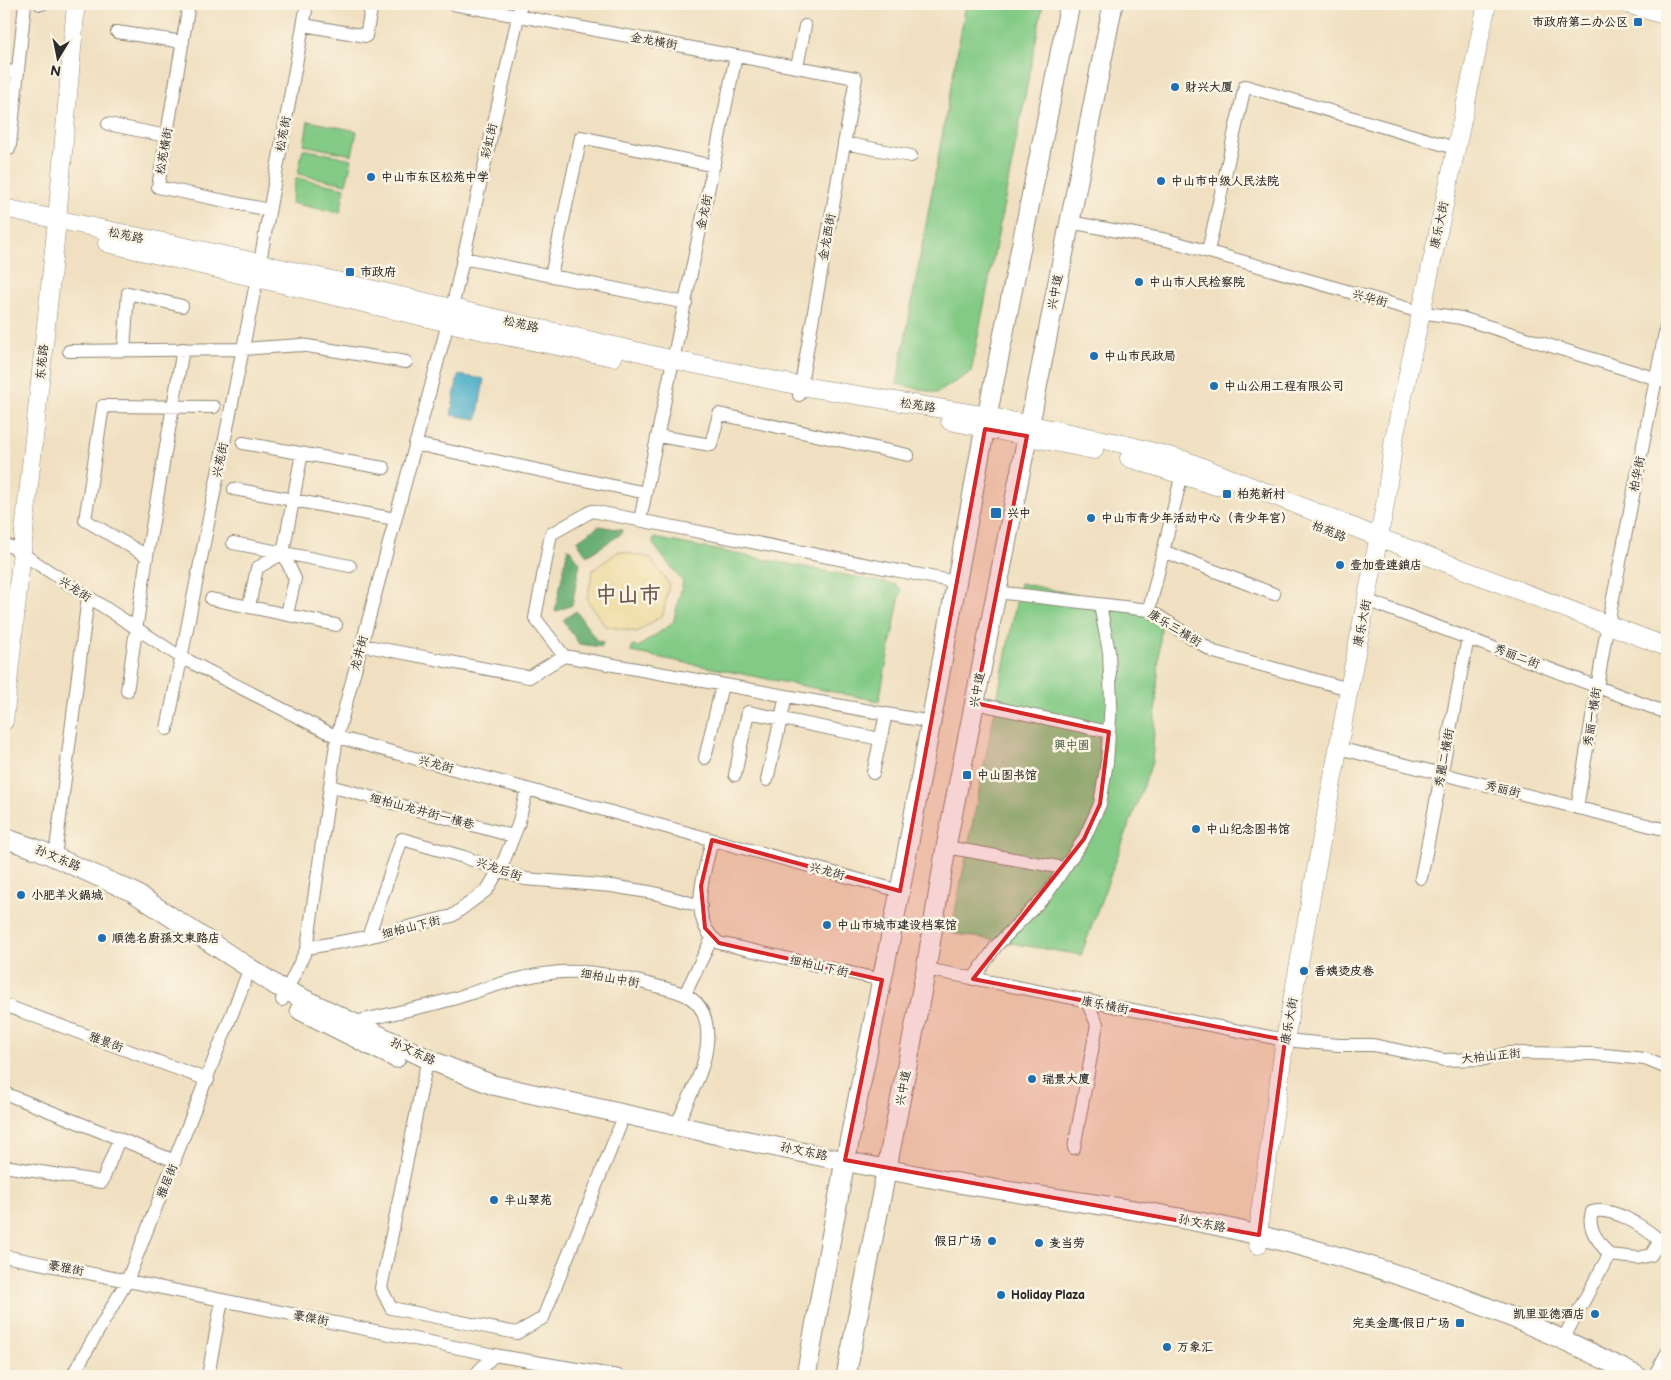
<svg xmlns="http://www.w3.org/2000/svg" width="1671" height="1380" viewBox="0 0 1671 1380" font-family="'Balsamiq Sans','LXGW WenKai TC',sans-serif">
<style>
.green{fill:#82ca85;stroke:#567a58}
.forest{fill:#69ae72;stroke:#4a6c4e}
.sand{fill:#eeda9e;stroke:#8c8264}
.water{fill:#4aaec9;stroke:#3a6c7a}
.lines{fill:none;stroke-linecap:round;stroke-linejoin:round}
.street-casing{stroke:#8e8676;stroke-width:14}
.secondary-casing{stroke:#8e8676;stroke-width:19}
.primary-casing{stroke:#8e8676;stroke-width:21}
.street{stroke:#fff;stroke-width:12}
.secondary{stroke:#fff;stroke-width:18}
.primary{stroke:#fff;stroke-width:19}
.marked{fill:#d62828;fill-opacity:0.2;stroke:#d62828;stroke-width:4;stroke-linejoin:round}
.poi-dot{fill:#1f6fb2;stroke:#fcf5e5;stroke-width:2}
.labels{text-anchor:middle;stroke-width:5;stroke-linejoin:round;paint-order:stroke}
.poi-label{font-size:12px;font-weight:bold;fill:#2b2b2b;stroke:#fcf5e5;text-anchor:start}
.street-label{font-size:12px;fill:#2b2b2b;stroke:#fcf5e5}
.park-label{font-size:12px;fill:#455b46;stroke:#fcf5e5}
.town-label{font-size:22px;font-weight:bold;fill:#6a5b4f;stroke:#fcf5e5}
</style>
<rect width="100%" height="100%" fill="#fcf5e5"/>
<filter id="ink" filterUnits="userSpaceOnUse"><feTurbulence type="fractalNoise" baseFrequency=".02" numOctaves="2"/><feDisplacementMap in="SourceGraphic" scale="10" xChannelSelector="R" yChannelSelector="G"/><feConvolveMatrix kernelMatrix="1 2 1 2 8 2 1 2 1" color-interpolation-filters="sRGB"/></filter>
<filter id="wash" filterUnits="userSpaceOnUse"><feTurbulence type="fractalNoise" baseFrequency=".0096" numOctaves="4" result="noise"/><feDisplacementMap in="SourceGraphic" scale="20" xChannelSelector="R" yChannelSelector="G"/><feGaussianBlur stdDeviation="1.12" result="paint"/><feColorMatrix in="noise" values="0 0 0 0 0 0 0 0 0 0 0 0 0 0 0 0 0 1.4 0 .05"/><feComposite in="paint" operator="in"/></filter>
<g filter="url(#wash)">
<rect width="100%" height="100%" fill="#f0e0c1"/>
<path class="green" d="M966 4H1043L971 372 937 393 897 384Z
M308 121 357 131 352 155 304 145Z
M303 149 352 159 346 184 298 174Z
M296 178 345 188 340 213 291 203Z
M654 538 897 585 901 590 879 701 631 652 632 646 638 647 673 623 683 582 653 544Z
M1020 583 1162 613 1152 763 1081 955 951 933Z"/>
<path class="forest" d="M599 526 622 530 621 534 587 556 577 541Z
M568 547 580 563 572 605 555 612Z
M576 611 597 641 603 642 602 647 579 644 563 620Z"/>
<path class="sand" d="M619 551 650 558 669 584 663 615 637 632 605 626 587 600 593 570Z"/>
<path class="water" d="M458 375 484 379 477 419 451 415Z"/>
</g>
<g filter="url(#ink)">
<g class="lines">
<defs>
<path id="street" d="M40 4H42
M189 4 158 187 269 210
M453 4 856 78 799 395
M304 25 366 36 372 4
M117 32 183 42
M797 67 805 26
M4 70 18 73
M108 124 166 136
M844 143 911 156
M4 150 9 149 10 145 25 4
M1069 222 1167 240 1420 312 1461 318 1667 382
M1208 251 1245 86 1455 148
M463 258 686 303
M551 276 581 137 714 166
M124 350 128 293 182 306
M69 351 242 349 301 345 406 362
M658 436 711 445 719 414 908 455
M243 443 384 468
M415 444 646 493
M234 489 395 519
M640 520 736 56
M233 543 350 566
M4 545 12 547 179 656 337 737 900 891
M1163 551 1274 594
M147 556 85 520 103 406 214 407
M996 592 1149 610 1214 652 1349 689
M211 599 336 625
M1366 600 1667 713
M249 606 257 568 283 553
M1149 610 1182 474
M287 614 295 579 283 553 302 453
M362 645 529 677 564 656 931 722
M564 656 535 618 551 534 592 511 956 582
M127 691 147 556 183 349
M975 703 1109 732
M167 729 257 278 307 4
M1338 748 1667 830
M705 758 722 685
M873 773 886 714
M735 775 748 712 880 739
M767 780 786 696
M330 786 513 836
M1577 808 1606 634 1667 322
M712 840C705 871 686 920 719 943L882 980
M946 847 1064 868
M55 857 88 597
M1421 878 1468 638
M368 937 402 839 464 857 525 879 612 886 654 893 701 906
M307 948 368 937 452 916 487 890 503 863 518 825 527 789
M926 969 1285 1040 1339 1045H1373L1444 1060 1485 1059 1508 1053 1594 1054 1645 1059 1667 1068
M973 979 997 945 1047 894 1084 839 1100 804 1107 762 1111 703 1109 652 1100 605
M685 994 712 938
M282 1000 307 948 337 737 452 308 521 4
M4 1005 208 1080
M352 1023C386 1014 422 1008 456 998 497 985 538 969 582 972 606 973 633 980 656 986 675 991 695 994 703 1013 718 1049 691 1094 676 1125
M425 1071 381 1288 391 1308 517 1333 543 1318 620 1126
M4 1093 175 1161
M1074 1148 1097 1024 1087 1002
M4 1166 102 1182 119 1139
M4 1256 494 1355 618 1376
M1563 1339 1609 1255 1638 1258 1651 1255 1658 1244 1657 1238C1642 1226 1612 1206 1592 1212 1586 1229 1599 1241 1609 1255
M72 1376 127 1281 246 978
M208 1376 222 1300
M474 1376 494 1355
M1654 1376 1667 1353"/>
<path id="secondary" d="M1627 4 1667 16
M4 208 242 259 674 360 801 386 987 416 1123 444 1187 461 1378 537 1667 647
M107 243 501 335 613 357
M950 421 1094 450
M1129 458 1216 486
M4 721 56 231 76 4
M1258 1245 1260 1212 1285 1040 1349 689 1385 505 1394 439 1487 4"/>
<path id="primary" d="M4 838 39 850 133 892 277 986 430 1060 493 1085C640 1118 788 1151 936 1179 1037 1198 1141 1207 1241 1231 1379 1263 1513 1311 1637 1376
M300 1010 396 1058
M806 1376 843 1172 900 891 987 416 1070 4
M846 1376 926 969 946 847 1113 4"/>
</defs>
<use href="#street" class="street-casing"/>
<use href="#secondary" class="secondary-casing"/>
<use href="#primary" class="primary-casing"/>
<use href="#street" class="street"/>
<use href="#secondary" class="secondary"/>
<use href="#primary" class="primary"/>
</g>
</g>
<path class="marked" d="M985 429 1027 436 975 703 1109 732 1100 804 1084 839 973 979 1285 1040 1259 1235 845 1160 882 980 719 943 705 928 701 886 712 840 900 891Z"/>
<g class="poi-dot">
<rect x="1633" y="17" width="10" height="10" rx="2.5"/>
<circle cx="1175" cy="87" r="5"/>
<circle cx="371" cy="177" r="5"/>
<circle cx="1161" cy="181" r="5"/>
<rect x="345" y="267" width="10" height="10" rx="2.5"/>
<circle cx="1139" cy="282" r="5"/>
<circle cx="1094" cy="356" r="5"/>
<circle cx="1214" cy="386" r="5"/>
<rect x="1222" y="489" width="10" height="10" rx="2.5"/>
<rect x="990" y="507" width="12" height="12" rx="2.5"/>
<circle cx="1091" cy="518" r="5"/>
<circle cx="1340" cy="565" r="5"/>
<rect x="962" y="770" width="10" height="10" rx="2.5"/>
<circle cx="1196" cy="829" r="5"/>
<circle cx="21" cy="895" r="5"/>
<circle cx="827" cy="925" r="5"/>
<circle cx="102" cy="938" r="5"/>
<circle cx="1304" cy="971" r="5"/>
<circle cx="1032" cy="1079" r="5"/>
<circle cx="494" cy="1200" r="5"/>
<circle cx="992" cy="1241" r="5"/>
<circle cx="1039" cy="1243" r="5"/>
<circle cx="1001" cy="1295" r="5"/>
<circle cx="1595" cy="1314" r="5"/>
<rect x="1455" y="1318" width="10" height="10" rx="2.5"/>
<circle cx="1167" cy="1347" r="5"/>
</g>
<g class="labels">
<g class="poi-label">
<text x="1628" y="26" text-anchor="end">市政府第二办公区</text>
<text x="1185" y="91">财兴大厦</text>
<text x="381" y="181">中山市东区松苑中学</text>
<text x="1171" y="185">中山市中级人民法院</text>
<text x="360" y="276">市政府</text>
<text x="1149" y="286">中山市人民检察院</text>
<text x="1104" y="360">中山市民政局</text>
<text x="1224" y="390">中山公用工程有限公司</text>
<text x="1237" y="498">柏苑新村</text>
<text x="1007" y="517">兴中</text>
<text x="1101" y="522">中山市青少年活动中心（青少年宫）</text>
<text x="1350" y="569">壹加壹連鎖店</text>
<text x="977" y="779">中山图书馆</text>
<text x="1206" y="833">中山纪念图书馆</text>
<text x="31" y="899">小肥羊火鍋城</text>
<text x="837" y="929">中山市城市建设档案馆</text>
<text x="112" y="942">順德名廚孫文東路店</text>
<text x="1314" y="975">香姨烫皮卷</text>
<text x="1042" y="1083">瑞景大廈</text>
<text x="504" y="1204">半山翠苑</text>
<text x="982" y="1245" text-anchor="end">假日广场</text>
<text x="1049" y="1247">麦当劳</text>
<text x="1011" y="1299">Holiday Plaza</text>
<text x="1585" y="1318" text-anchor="end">凯里亚德酒店</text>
<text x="1450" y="1327" text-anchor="end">完美金鹰·假日广场</text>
<text x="1177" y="1351">万象汇</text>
</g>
<g class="street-label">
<text transform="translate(654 41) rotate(10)" y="4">金龙横街</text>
<text transform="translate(283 134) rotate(-79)" y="4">松苑街</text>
<text transform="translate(489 141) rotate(-77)" y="4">彩虹街</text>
<text transform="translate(164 151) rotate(-80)" y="4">松苑横街</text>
<text transform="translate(704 212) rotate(-78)" y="4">金龙街</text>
<text transform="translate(1439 225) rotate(-78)" y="4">康乐大街</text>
<text transform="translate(126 235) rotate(12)" y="4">松苑路</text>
<text transform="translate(827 237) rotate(-80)" y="4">金龙西街</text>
<text transform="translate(1055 292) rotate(-79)" y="4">兴中道</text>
<text transform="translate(1370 298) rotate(16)" y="4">兴华街</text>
<text transform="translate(521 324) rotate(13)" y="4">松苑路</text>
<text transform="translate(42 362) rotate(-84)" y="4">东苑路</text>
<text transform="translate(918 405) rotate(9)" y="4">松苑路</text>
<text transform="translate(220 460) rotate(-78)" y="4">兴苑街</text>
<text transform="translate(1637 474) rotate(-79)" y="4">柏华街</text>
<text transform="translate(1329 531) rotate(22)" y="4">柏苑路</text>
<text transform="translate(75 589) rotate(33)" y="4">兴龙街</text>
<text transform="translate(1362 623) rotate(-79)" y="4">康乐大街</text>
<text transform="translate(1175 628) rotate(31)" y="4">康乐三横街</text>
<text transform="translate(359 653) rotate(-75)" y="4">龙井街</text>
<text transform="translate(1517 656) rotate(21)" y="4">秀丽二街</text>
<text transform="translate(977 690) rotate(-79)" y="4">兴中道</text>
<text transform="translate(1592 717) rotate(-81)" y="4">秀丽一横街</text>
<text transform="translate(1444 758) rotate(-79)" y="4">秀麗二橫街</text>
<text transform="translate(436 764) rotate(15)" y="4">兴龙街</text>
<text transform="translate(1503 789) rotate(14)" y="4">秀丽街</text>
<text transform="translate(422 811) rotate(15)" y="4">细柏山龙井街一横巷</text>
<text transform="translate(58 858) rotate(23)" y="4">孙文东路</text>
<text transform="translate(499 869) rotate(19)" y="4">兴龙后街</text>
<text transform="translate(827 871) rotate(15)" y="4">兴龙街</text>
<text transform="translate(411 927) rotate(-14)" y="4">细柏山下街</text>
<text transform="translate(819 966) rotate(13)" y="4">细柏山下街</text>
<text transform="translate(610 978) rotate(10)" y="4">细柏山中街</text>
<text transform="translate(1105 1005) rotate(11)" y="4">康乐横街</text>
<text transform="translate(1289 1021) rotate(-80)" y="4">康乐大街</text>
<text transform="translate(106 1042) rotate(20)" y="4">雅景街</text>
<text transform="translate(413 1051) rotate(25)" y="4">孙文东路</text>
<text transform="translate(1491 1056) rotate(-6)" y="4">大柏山正街</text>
<text transform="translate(903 1088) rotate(-79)" y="4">兴中道</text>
<text transform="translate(804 1151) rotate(12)" y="4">孙文东路</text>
<text transform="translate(167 1181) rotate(-68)" y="4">雅居街</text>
<text transform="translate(1202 1223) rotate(11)" y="4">孙文东路</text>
<text transform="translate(66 1268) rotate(11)" y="4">豪雅街</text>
<text transform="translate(311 1318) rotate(11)" y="4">豪傑街</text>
</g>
<g class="park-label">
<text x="1072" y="749">興中園</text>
</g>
<g class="town-label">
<text x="628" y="602">中山市</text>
</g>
</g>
<rect width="1671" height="1380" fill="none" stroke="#fcf5e5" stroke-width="20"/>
<g transform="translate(58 58) rotate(190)" stroke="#fcf5e5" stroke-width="4" paint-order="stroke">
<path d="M0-4L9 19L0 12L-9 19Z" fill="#2b2b2b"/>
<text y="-8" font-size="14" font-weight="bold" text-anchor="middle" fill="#2b2b2b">N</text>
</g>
</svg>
